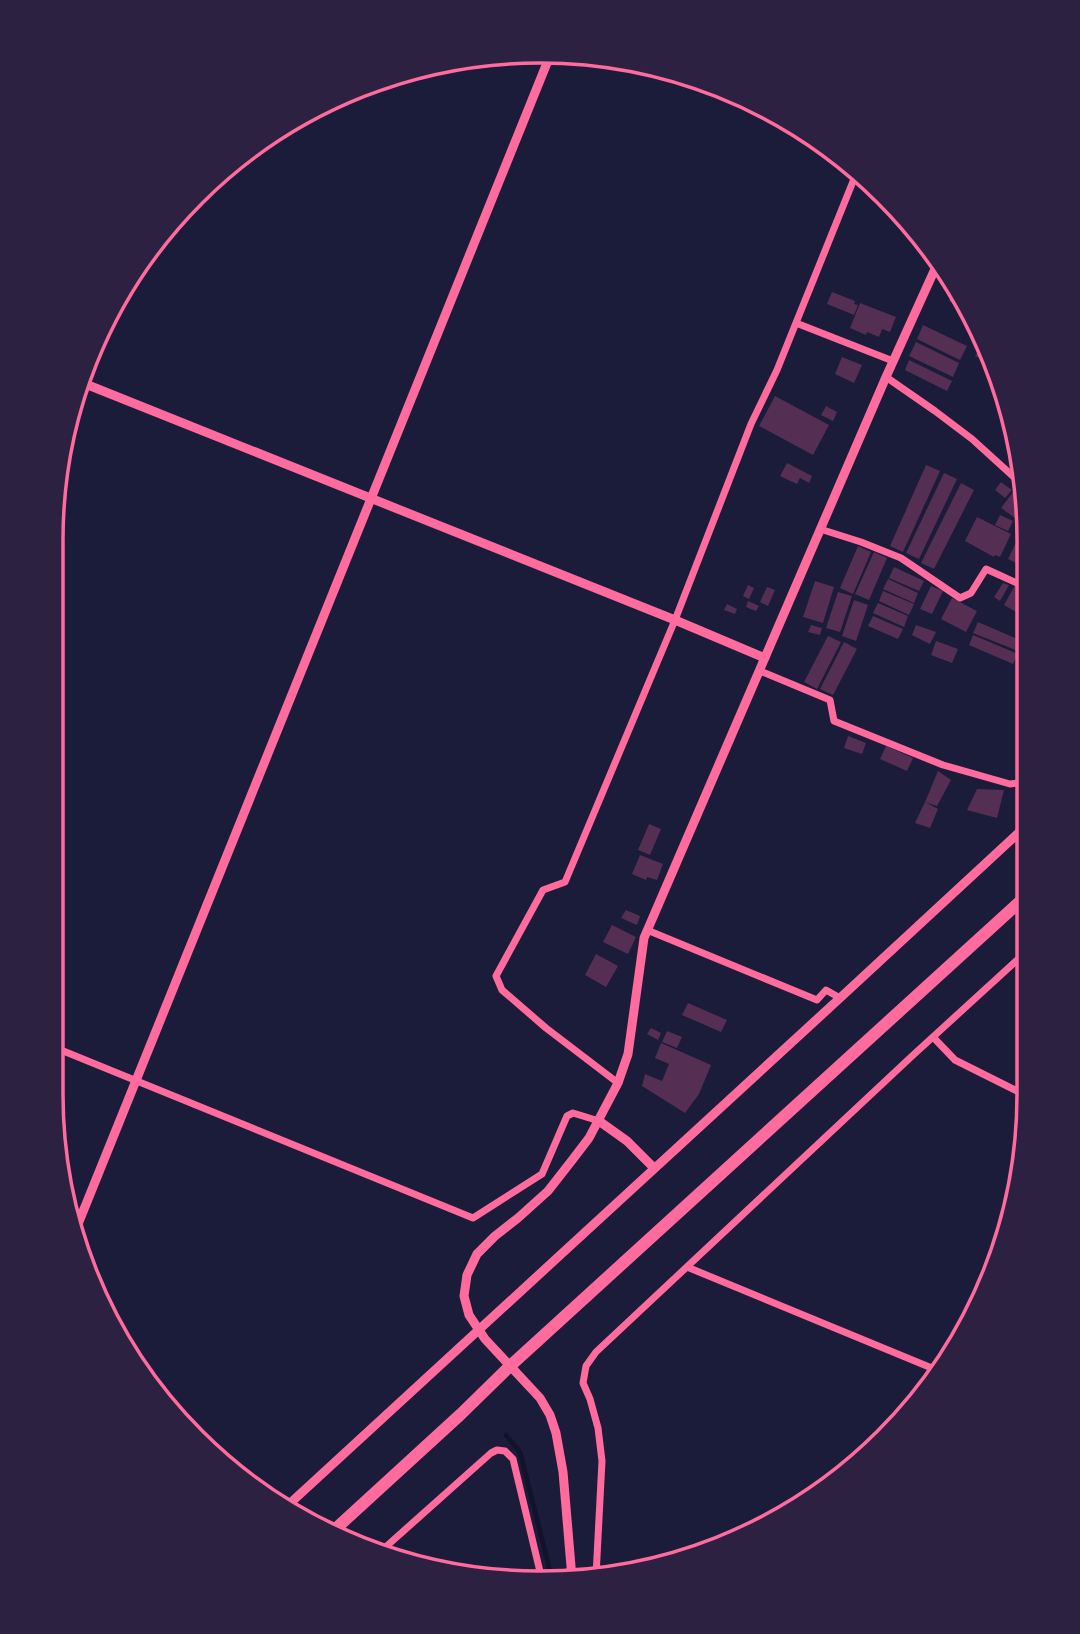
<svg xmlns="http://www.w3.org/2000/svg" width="1080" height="1634" viewBox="0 0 1080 1634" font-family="'Open Sans',sans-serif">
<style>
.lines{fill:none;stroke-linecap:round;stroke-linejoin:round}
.stream{stroke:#12122b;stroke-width:4.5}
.building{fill:#542f53}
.minor{stroke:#ff6b9d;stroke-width:7}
.tertiary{stroke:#ff6b9d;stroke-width:9}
.primary{stroke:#ff6b9d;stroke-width:12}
.rim{fill:none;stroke:#ff6b9d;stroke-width:3.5}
</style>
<rect width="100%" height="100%" fill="#1b1b3a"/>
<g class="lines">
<path class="stream" d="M506 1435 520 1452 552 1579"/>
</g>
<path class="building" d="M956 286 974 316 964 311 965 309 949 301Z
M832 292 855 301 854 304 858 305 854 315 827 304Z
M860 303 896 317 890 332 882 329 879 337 867 332 866 335 850 328Z
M923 325 967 346 960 360 917 339Z
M916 342 959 363 953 377 909 356Z
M980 348 990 352 994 365 975 356Z
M842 357 862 365 854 383 835 374Z
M909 360 952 381 947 391 905 370Z
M775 396 829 425 813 455 759 426Z
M826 406 837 412 833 421 821 415Z
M787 463 812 476 809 483 800 478 797 484 780 476Z
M926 465 940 471 903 552 890 546Z
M944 473 957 479 919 559 906 553Z
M1001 482 1012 490 1005 498 995 490Z
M961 483 974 490 934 569 921 563Z
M1013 492 1027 502 1015 518 1001 508Z
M1000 515 1013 521 1008 531 995 525Z
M977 517 1011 534 1000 557 995 555 994 557 965 541Z
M1022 530 1028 533V569L1008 559Z
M858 546 871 552 853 594 840 588Z
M874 552 887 558 869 600 855 594Z
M894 567 924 581 919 591 889 578Z
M888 579 918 593 914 603 883 589Z
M815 581 834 587 823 623 803 617Z
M1003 583 1009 585 1000 601 994 597Z
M748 585 754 588 749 599 743 596Z
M1015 585 1028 593V600L1020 614 1004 605Z
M931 586 943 591 932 614 920 609Z
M767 587 775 590 768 606 760 602Z
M883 591 914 604 909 615 879 601Z
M838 592 852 596 840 632 826 628Z
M952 598 977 611 966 632 941 619Z
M854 600 868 605 856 641 842 636Z
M748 601 759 606 756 611 746 607Z
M878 603 908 616 904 627 873 613Z
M727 604 737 609 735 614 724 610Z
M873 616 903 629 898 639 868 626Z
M978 622 1022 641 1018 651 973 633Z
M811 625 822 628 820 635 808 632Z
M916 625 936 632 930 644 912 635Z
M973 635 1018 654 1013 664 969 645Z
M828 636 841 642 817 689 804 682Z
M936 641 958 649 952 663 931 655Z
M844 642 857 649 833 695 820 689Z
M848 736 866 743 862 754 844 748Z
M886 746 913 758 907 771 880 759Z
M938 771 951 780 937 806 925 802Z
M977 789 1004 790 997 818 967 810Z
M925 802 938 809 930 828 915 823Z
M649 824 661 829 650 855 638 850Z
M640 855 663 864 657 880 647 877 646 880 632 874Z
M626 910 640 916 637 925 621 918Z
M612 925 636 937 628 954 603 942Z
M596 954 618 966 606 987 585 975Z
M688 1003 727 1020 721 1032 682 1015Z
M651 1028 661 1033 658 1040 647 1034Z
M667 1031 682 1037 677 1048 662 1042Z
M661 1043 711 1065 699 1094 685 1113 642 1086 645 1074 662 1081 669 1064 655 1058Z"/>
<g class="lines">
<path class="minor" d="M796 323 893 361
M886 377 935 411 972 439 1025 487
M820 529 861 542 901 558 960 598 971 593 986 569 1028 588
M760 671 830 700 834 721 943 765 1010 784 1027 782
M647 930 817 1000 826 990 840 998
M933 1037 955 1060 1025 1095
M51 1046 473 1218 542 1174 567 1116 573 1113 599 1121
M618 1083 546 1028 502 990 496 976 543 890 565 882 675 620 751 424 777 370 858 169
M687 1267 939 1371
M380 1552 491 1453 497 1450 505 1451 513 1459 542 1580
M596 1576 602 1461 598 1428 590 1399 583 1383 586 1366 596 1352 911 1057 1026 952"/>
<path class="tertiary" d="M83 383 675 620 765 658
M599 1121 627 1141 654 1168
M74 1234 551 53
M286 1507 840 998 1027 825
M572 1578 563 1472 556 1433 550 1415 540 1398 485 1339 469 1315 464 1296 467 1275 477 1254 495 1236 518 1218 548 1191 573 1159 589 1138 618 1083 628 1054 644 938 886 377 939 260"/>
<path class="primary" d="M331 1533 461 1414 510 1366 1026 896"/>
</g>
<path d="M0 0H1080V1634H0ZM540 63H540A477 477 0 0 1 1017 540V1094A477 477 0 0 1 540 1571H540A477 477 0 0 1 63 1094V540A477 477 0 0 1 540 63Z" fill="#2d2142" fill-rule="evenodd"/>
<path class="rim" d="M540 63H540A477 477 0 0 1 1017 540V1094A477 477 0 0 1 540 1571H540A477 477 0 0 1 63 1094V540A477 477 0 0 1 540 63Z"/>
</svg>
